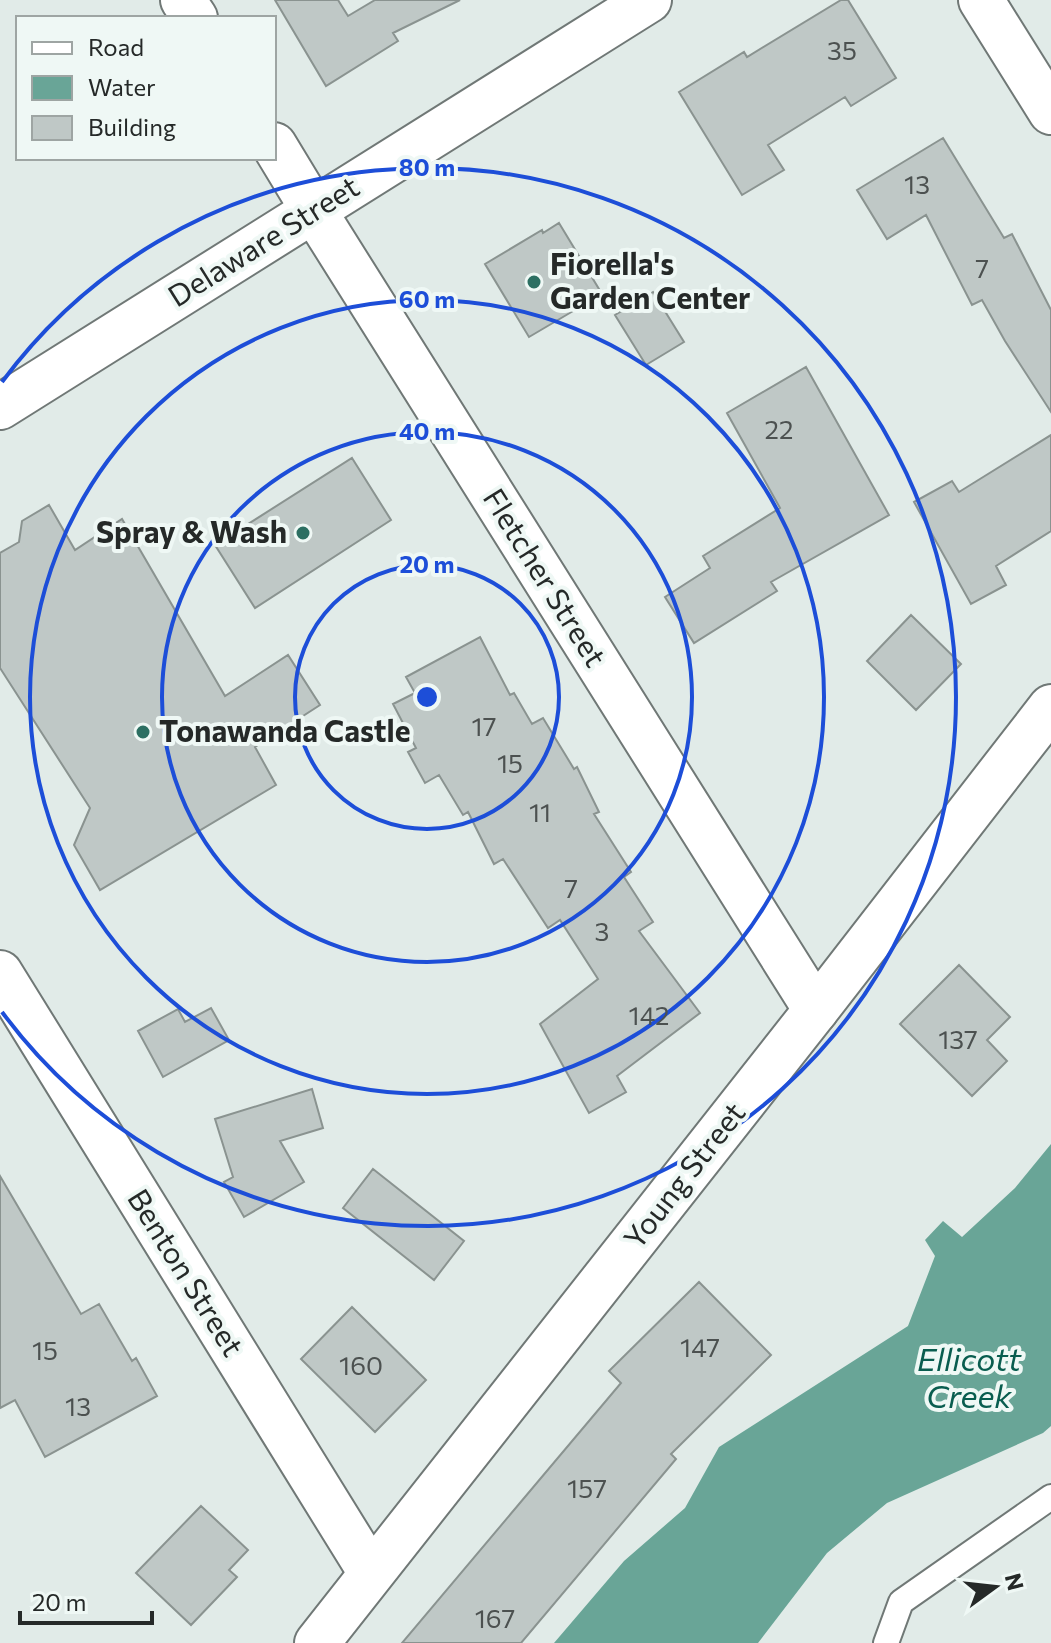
<svg xmlns="http://www.w3.org/2000/svg" width="1051" height="1643" viewBox="0 0 1051 1643" font-family="Commissioner,sans-serif">
<style>
.water{fill:#69a597}
.building{fill:#bfc8c6;stroke:#8a9390;stroke-width:2}
.lines{fill:none;stroke-linecap:round;stroke-linejoin:round}
.lane-casing{stroke:#707876;stroke-width:28}
.street-casing{stroke:#707876;stroke-width:48}
.secondary-casing{stroke:#707876;stroke-width:48}
.primary-casing{stroke:#707876;stroke-width:48}
.lane{stroke:#fff;stroke-width:24}
.street{stroke:#fff;stroke-width:44}
.secondary{stroke:#fff;stroke-width:44}
.primary{stroke:#fff;stroke-width:44}
.ring{fill:none;stroke:#1d4ed8;stroke-width:4}
.poi-dot{fill:#2c6f62;stroke:#eff8f5;stroke-width:3}
.labels{text-anchor:middle;stroke-width:8;stroke-linejoin:round;paint-order:stroke}
.number-label{font-size:26px;fill:#4c5150}
.street-label{font-size:30px;fill:#252928;stroke:#eff8f5}
.poi-label{font-size:30px;font-weight:bold;fill:#252928;stroke:#eff8f5;text-anchor:start}
.water-label{font-size:32px;font-style:italic;fill:#095d4f;stroke:#eff8f5}
.centre{fill:#1d4ed8;stroke:#eff8f5;stroke-width:4}
.ring-label{font-size:24px;text-anchor:middle;font-weight:bold;fill:#1d4ed8;stroke:#eff8f5;stroke-width:8;stroke-linejoin:round;paint-order:stroke}
</style>
<rect width="100%" height="100%" fill="#e1ebe8"/>
<path class="water" d="M1051 1144V1426L1043 1433 887 1503 827 1553 758 1643H554L624 1561 685 1508 719 1447 908 1326 935 1256 925 1240 943 1221 962 1237 1015 1188Z"/>
<path class="building" d="M275 0H338L348 16 375 0H460L393 33 398 41 326 86Z
M841 0H848L896 78 851 106 845 97 768 145 784 170 742 195 679 92 744 52 747 57Z
M943 138 1004 238 1012 234 1051 310V412L1005 341 982 300 972 305 926 215 887 239 857 190Z
M559 223 602 294 529 337 485 264 542 230 543 233Z
M653 292 684 342 646 365 615 315Z
M806 367 889 515 771 582 777 591 694 643 665 597 710 568 703 556 780 508 727 413Z
M1051 435V531L996 566 1006 585 971 604 914 502 952 481 959 492Z
M352 458 391 520 255 608 215 545Z
M49 505 75 550 122 519 225 696 288 655 320 705 255 747 276 785 100 890 74 845 90 808 0 668V553L19 542 22 521Z
M911 615 961 664 916 710 867 661Z
M480 637 510 695 514 693 532 724 543 718 574 769 577 767 599 812 594 814 631 872 624 877 653 922 639 931 700 1013 617 1076 626 1092 589 1113 540 1024 598 979 560 920 548 928 503 859 494 864 468 812 463 815 439 775 425 783 408 752 416 748 393 704 415 693 406 677Z
M959 965 1010 1017 987 1040 1007 1061 972 1096 900 1024Z
M211 1008 229 1040 163 1077 138 1031 178 1009 185 1022Z
M312 1089 323 1128 280 1141 304 1182 244 1217 224 1182 233 1177 215 1119Z
M373 1169 464 1241 434 1280 343 1208Z
M0 1176 81 1314 99 1304 132 1361 136 1358 157 1396 45 1457 15 1400 0 1408Z
M699 1282 771 1355 671 1454 676 1459 521 1643H402L621 1383 609 1371Z
M352 1307 426 1380 375 1432 301 1359Z
M201 1506 248 1550 229 1570 237 1577 191 1625 136 1573Z"/>
<g class="lines">
<defs>
<path id="lane" d="M886 1643 901 1602 1051 1497"/>
<path id="street" d="M183 0 195 18
M981 0 1051 112
M274 145 314 211 816 1010
M0 973 371 1573"/>
<path id="secondary" d="M317 1643 816 1010 1051 707"/>
<path id="primary" d="M0 407 649 0"/>
</defs>
<use href="#lane" class="lane-casing"/>
<use href="#street" class="street-casing"/>
<use href="#secondary" class="secondary-casing"/>
<use href="#primary" class="primary-casing"/>
<use href="#lane" class="lane"/>
<use href="#street" class="street"/>
<use href="#secondary" class="secondary"/>
<use href="#primary" class="primary"/>
</g>
<g class="ring">
<circle cx="427" cy="697" r="132"/>
<circle cx="427" cy="697" r="265"/>
<circle cx="427" cy="697" r="397"/>
<path d="M2 382A529 529 0 1 1 2 1012"/>
</g>
<g class="poi-dot">
<circle cx="534" cy="282" r="8"/>
<circle cx="303" cy="533" r="8"/>
<circle cx="143" cy="732" r="8"/>
</g>
<g class="labels">
<g class="number-label">
<text x="842" y="60">35</text>
<text x="917" y="194">13</text>
<text x="982" y="278">7</text>
<text x="779" y="439">22</text>
<text x="484" y="736">17</text>
<text x="510" y="773">15</text>
<text x="540" y="822">11</text>
<text x="571" y="898">7</text>
<text x="602" y="941">3</text>
<text x="649" y="1025">142</text>
<text x="958" y="1049">137</text>
<text x="700" y="1357">147</text>
<text x="45" y="1360">15</text>
<text x="361" y="1375">160</text>
<text x="78" y="1416">13</text>
<text x="587" y="1498">157</text>
<text x="495" y="1628">167</text>
</g>
<g class="street-label">
<text transform="translate(264 242) rotate(-32)" y="10">Delaware Street</text>
<text transform="translate(544 578) rotate(58)" y="10">Fletcher Street</text>
<text transform="translate(685 1176) rotate(-52)" y="10">Young Street</text>
<text transform="translate(185 1273) rotate(58)" y="10">Benton Street</text>
</g>
<g class="poi-label">
<text x="550" y="275">Fiorella's<tspan x="550" dy="34">Garden Center</tspan></text>
<text x="287" y="543" text-anchor="end">Spray &amp; Wash</text>
<text x="159" y="742">Tonawanda Castle</text>
</g>
<g class="water-label">
<text x="969" y="1371">Ellicott<tspan x="969" dy="37">Creek</tspan></text>
</g>
</g>
<circle cx="427" cy="697" r="12" class="centre"/>
<g class="ring-label">
<text x="427" y="176">80 m</text>
<text x="427" y="308">60 m</text>
<text x="427" y="440">40 m</text>
<text x="427" y="573">20 m</text>
</g>
<rect x="16" y="16" width="260" height="144" fill="#eff8f5" stroke="#9ea5a3" stroke-width="2"/>
<rect x="32" y="42" width="40" height="12" fill="#ffffff" stroke="#9ea5a3" stroke-width="2"/>
<text x="88" y="56" font-size="24" fill="#252928">Road</text>
<rect x="32" y="76" width="40" height="24" fill="#69a597" stroke="#9ea5a3" stroke-width="2"/>
<text x="88" y="96" font-size="24" fill="#252928">Water</text>
<rect x="32" y="116" width="40" height="24" fill="#bfc8c6" stroke="#9ea5a3" stroke-width="2"/>
<text x="88" y="136" font-size="24" fill="#252928">Building</text>
<g transform="translate(995 1587) rotate(75)" stroke="#eff8f5" stroke-width="6" paint-order="stroke">
<path d="M0-6L14 30L0 20L-14 30Z" fill="#252928"/>
<text y="-12" font-size="22" font-weight="bold" text-anchor="middle" fill="#252928">N</text>
</g>
<path d="M20 1611v12h132v-12" fill="none" stroke="#252928" stroke-width="4"/>
<text x="32" y="1611" font-size="24" fill="#252928" stroke="#eff8f5" stroke-width="6" paint-order="stroke">20 m</text>
</svg>
